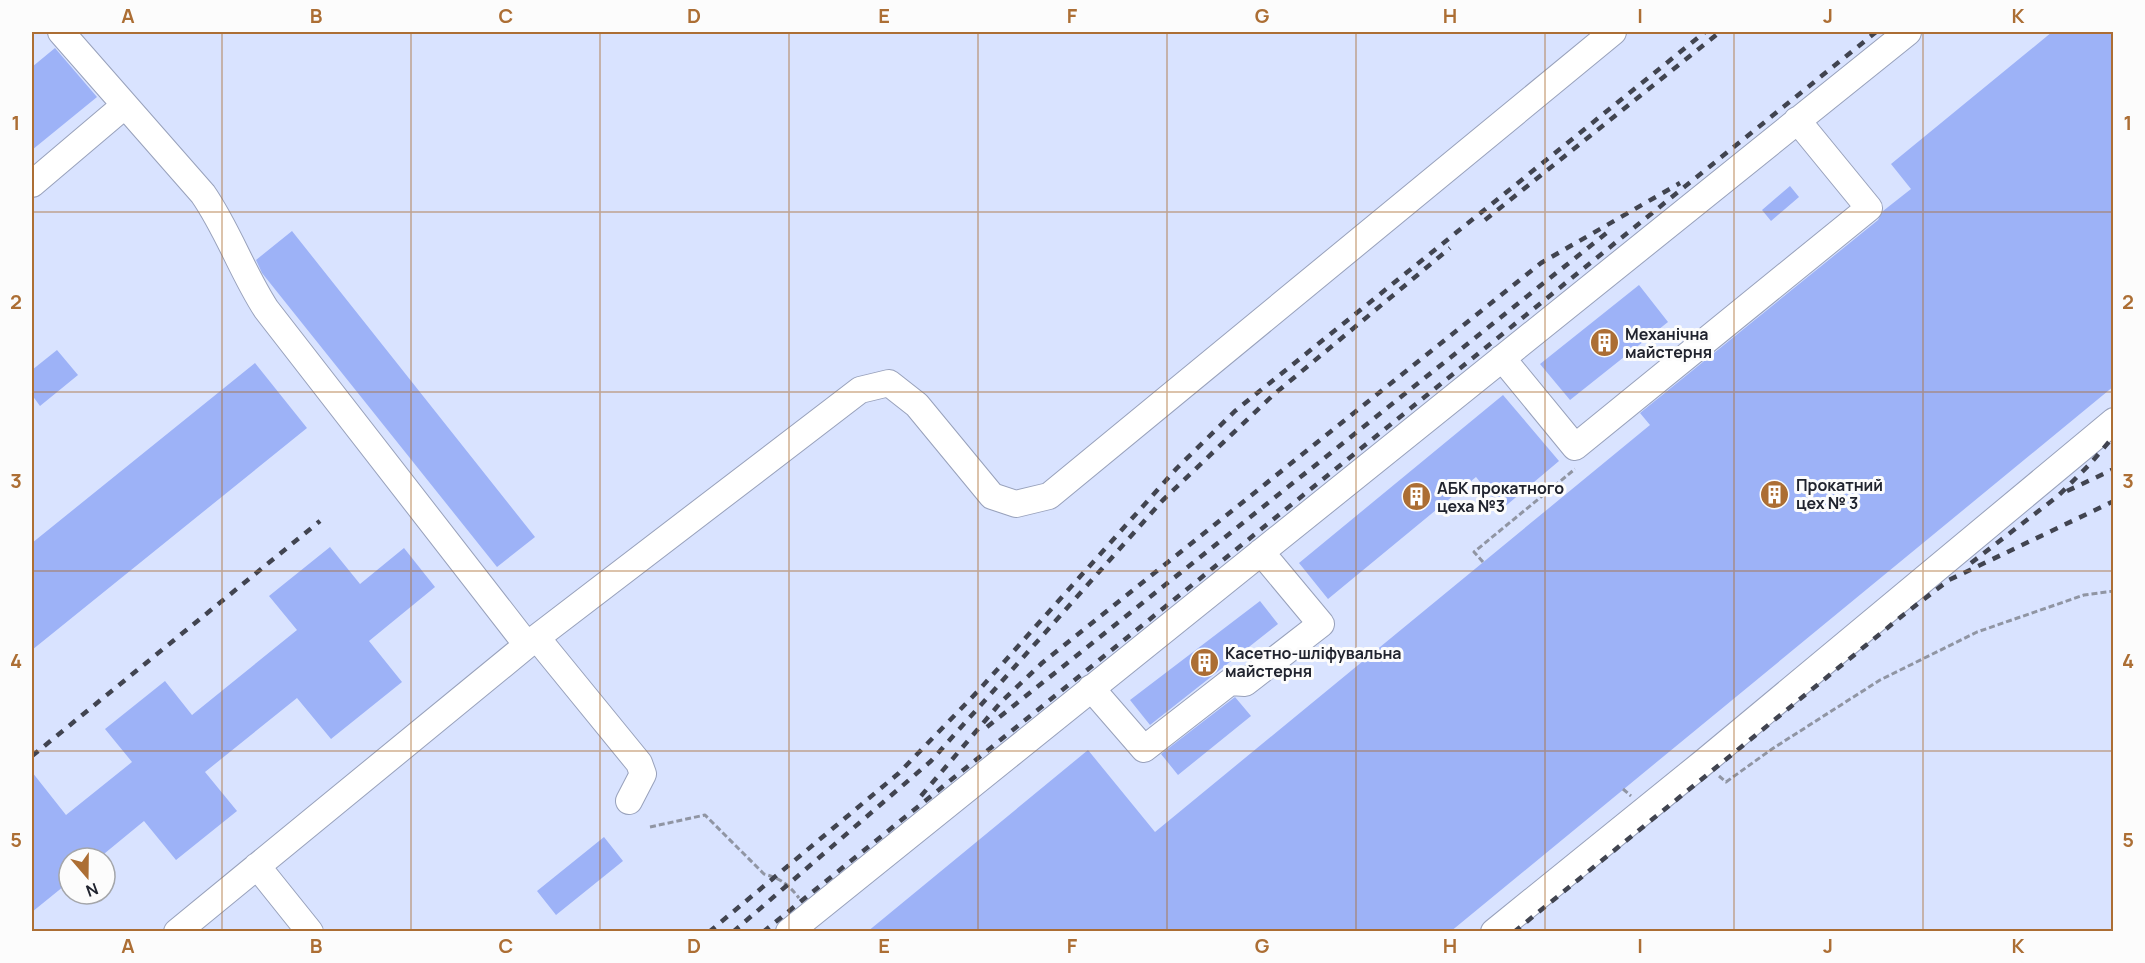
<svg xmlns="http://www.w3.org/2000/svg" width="2145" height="963" viewBox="0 0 2145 963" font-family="Manrope,sans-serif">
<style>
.built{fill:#d9e3ff;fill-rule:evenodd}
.building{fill:#9db2f7}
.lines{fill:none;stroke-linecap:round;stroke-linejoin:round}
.minor-casing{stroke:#98a1bb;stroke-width:28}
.path{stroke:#9095a3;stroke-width:3;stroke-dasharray:6 3;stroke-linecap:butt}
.minor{stroke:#fff;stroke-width:26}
.rail{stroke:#414450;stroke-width:4.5;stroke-dasharray:8 8;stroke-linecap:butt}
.grid{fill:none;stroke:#ac6e34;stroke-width:1.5;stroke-opacity:0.55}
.labels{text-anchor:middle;stroke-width:6;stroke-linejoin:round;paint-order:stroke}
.poi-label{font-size:16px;font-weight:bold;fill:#21242f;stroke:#fcfcfc;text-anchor:start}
.neatline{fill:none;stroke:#ac6e34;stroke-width:2}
.grid-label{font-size:20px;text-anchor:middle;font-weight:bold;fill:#ac6e34}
</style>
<rect width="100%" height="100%" fill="#e8eeff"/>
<path class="built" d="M32 32H2113V931H32ZM69 858H105V894H69Z"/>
<path class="building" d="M2052 32H2114V386L1450 932H867L1088 750 1155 832 1650 425 1640 413 1878 220 1883 211 1911 189 1891 164Z
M55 48 97 97 32 150V67Z
M1790 186 1799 197 1771 221 1762 210Z
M292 231 535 537 497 567 262 273 256 260Z
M1639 285 1668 322 1570 400 1540 364Z
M57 350 78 375 40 406 32 395V370Z
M255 363 307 428 32 650V543Z
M1503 395 1559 461 1502 509 1476 477 1328 599 1299 563Z
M330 547 360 584 404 548 435 587 369 641 402 682 331 739 297 698 205 772 237 811 176 860 144 821 99 858H69V882L32 912V772L66 815 132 762 105 729 165 681 192 715 297 630 269 596Z
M1260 601 1278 624 1150 725 1130 700Z
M1235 697 1251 716 1178 775 1161 754Z
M604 837 623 861 556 915 537 891Z"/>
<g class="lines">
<defs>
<path id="minor" d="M61 32 203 194C228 230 242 272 266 309L527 645
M32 184 124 106
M1502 358 1575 447 1869 208 1797 120
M537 638 639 763 643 774 629 801
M1091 688 1144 749 1230 682 1245 683 1321 624 1261 552
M257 866 310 932
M177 932 527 645 860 390 889 383 917 405 992 496 1016 504 1049 496 1613 32
M789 932 1908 32
M1494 932 1704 762 2114 421"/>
</defs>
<use href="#minor" class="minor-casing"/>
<path class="path" d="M1483 562 1474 552 1575 469
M1719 776 1726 782 1772 749 1880 680 1977 632 2084 595 2114 591
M1623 789 1631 796
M650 827 705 815 764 874C780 878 789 885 799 898"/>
<use href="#minor" class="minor"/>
<path class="rail" d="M1485 220 1720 32
M2067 491 2114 469
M1971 563 2058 496 2090 464 2114 436
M987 727 1609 231
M32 756 320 521
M921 796 1001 702 1042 663 1541 263 1680 183
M709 932 899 773 979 690 1177 468 1235 411 1705 32
M733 932 931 761 1163 500 1272 396 1450 248
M763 932 1876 32
M1514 932 1902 616 1949 580 2114 501"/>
</g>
<path class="grid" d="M222 32V932M411 32V932M600 32V932M789 32V932M978 32V932M1167 32V932M1356 32V932M1545 32V932M1734 32V932M1923 32V932M32 212H2114M32 392H2114M32 571H2114M32 751H2114"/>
<defs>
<symbol id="building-disc" viewBox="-11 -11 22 22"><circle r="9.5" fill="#ac6e34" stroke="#fcfcfc"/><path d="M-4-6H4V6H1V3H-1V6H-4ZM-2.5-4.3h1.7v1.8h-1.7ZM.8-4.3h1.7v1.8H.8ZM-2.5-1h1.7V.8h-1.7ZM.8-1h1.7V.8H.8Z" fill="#fff"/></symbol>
</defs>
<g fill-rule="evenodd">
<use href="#building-disc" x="1588" y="326" width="33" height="33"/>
<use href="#building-disc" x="1758" y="478" width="33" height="33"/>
<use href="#building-disc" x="1400" y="480" width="33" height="33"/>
<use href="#building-disc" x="1188" y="646" width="33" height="33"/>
</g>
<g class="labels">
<g class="poi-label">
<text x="1625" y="340">Механічна<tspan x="1625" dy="18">майстерня</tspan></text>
<text x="1796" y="491">Прокатний<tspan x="1796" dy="18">цех № 3</tspan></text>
<text x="1437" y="494">АБК прокатного<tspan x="1437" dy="18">цеха №3</tspan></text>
<text x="1225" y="659">Касетно-шліфувальна<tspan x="1225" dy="18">майстерня</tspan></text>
</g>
</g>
<rect width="2145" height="963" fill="none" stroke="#fcfcfc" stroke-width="66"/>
<g transform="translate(87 876) rotate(160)"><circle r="28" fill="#fcfcfc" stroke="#a4a6aa" stroke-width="1.5"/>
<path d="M0-4.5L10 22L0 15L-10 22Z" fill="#ac6e34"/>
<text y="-9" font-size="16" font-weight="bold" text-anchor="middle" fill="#21242f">N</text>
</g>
<rect x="33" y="33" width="2079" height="897" class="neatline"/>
<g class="grid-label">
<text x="128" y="23">A</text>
<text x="316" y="23">B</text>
<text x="506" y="23">C</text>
<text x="694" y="23">D</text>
<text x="884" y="23">E</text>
<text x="1072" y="23">F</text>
<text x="1262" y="23">G</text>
<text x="1450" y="23">H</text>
<text x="1640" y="23">I</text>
<text x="1828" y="23">J</text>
<text x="2018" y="23">K</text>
<text x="16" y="130">1</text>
<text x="2128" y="130">1</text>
<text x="16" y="309">2</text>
<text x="2128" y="309">2</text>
<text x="16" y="488">3</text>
<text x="2128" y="488">3</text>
<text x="16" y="668">4</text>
<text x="2128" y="668">4</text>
<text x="16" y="847">5</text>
<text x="2128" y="847">5</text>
<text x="128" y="953">A</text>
<text x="316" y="953">B</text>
<text x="506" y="953">C</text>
<text x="694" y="953">D</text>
<text x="884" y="953">E</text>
<text x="1072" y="953">F</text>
<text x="1262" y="953">G</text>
<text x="1450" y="953">H</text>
<text x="1640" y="953">I</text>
<text x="1828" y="953">J</text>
<text x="2018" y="953">K</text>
</g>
</svg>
